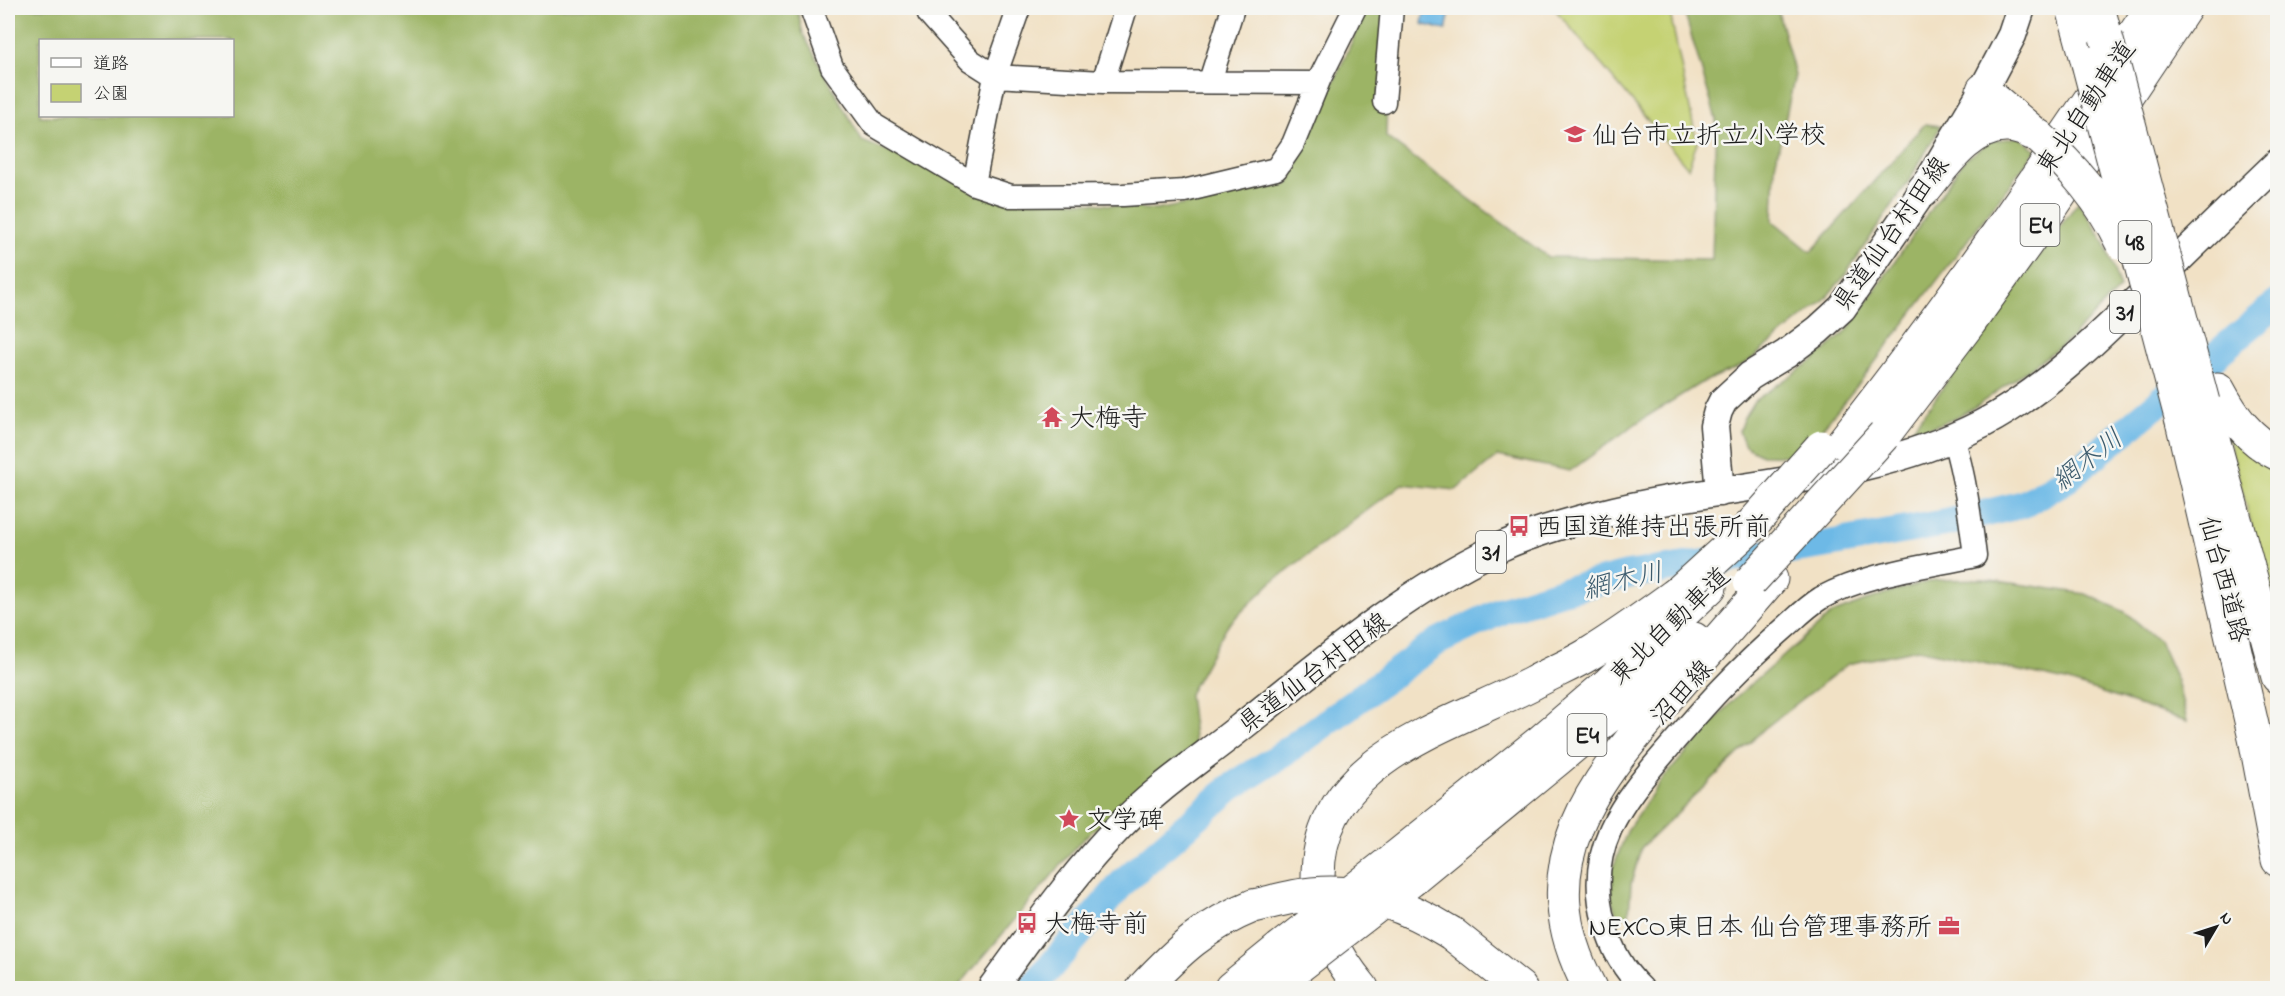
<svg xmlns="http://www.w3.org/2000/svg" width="2285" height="996" viewBox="0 0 2285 996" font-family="'Indie Flower','Klee One',sans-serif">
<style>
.green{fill:#c5d273;stroke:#707748;stroke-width:1.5}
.forest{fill:#9cb465;stroke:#5c6840;stroke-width:1.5;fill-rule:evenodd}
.water{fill:#6db9e6;stroke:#446a81;stroke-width:1.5}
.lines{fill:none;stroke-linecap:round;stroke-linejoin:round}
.river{stroke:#6db9e6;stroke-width:28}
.minor-casing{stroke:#3c3a35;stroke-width:25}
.major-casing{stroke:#3c3a35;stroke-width:31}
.highway-casing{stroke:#3c3a35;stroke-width:35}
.minor{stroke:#fff;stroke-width:22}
.major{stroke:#fff;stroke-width:28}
.highway{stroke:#fff;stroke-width:33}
.highway-bridge-casing{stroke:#3c3a35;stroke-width:35;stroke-linecap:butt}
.highway-bridge{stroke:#fff;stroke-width:33}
.labels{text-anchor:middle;stroke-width:5;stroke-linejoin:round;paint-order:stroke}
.shield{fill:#f6f6f2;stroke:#5d5d5c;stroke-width:1.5}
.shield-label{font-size:24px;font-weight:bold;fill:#1c1c1c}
.street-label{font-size:26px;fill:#1c1c1c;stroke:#f6f6f2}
.poi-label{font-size:26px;fill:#1c1c1c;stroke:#f6f6f2;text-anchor:start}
.water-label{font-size:27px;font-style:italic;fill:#3c5b6d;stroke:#f6f6f2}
</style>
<rect width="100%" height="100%" fill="#f6f6f2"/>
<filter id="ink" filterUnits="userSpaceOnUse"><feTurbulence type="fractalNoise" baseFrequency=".0167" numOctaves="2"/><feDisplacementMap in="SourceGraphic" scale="12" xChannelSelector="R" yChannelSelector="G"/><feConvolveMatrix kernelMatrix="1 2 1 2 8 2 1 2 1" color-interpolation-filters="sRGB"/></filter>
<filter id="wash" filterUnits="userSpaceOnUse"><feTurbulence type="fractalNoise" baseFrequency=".008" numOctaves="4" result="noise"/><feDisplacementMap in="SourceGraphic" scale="24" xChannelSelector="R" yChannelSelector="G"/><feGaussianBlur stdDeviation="1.35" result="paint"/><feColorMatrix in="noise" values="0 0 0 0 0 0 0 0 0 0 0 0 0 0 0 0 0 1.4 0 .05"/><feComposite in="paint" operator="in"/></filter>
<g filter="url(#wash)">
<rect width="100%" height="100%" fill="#f1e1c5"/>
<path class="green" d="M1554 8H1669L1697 143 1688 168Z
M2224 421 2277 466 2278 584 2274 611Z"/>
<path class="forest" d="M8 8H797L803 34 862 141 986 191 1156 210 1288 184 1367 8H1389L1386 137 1548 257 1712 260 1716 119 1683 8H1777L1795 75 1775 165 1773 221 1811 252 1925 124 1941 126 1908 182 1843 278 1823 301 1745 364 1699 384 1641 420 1570 471 1498 456 1456 490 1402 484 1272 582 1227 626 1189 694 1195 746 1108 817 1081 841 957 988H8ZM40 40H232V116H40Z
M2019 137 2036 150 1857 386 1799 456 1762 455 1745 446 1739 431 1743 419 1754 401 1815 359 1847 331 1965 159 1991 141Z
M2078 202 2104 241 2120 288 2069 340 1978 405 1951 420 1909 434Z
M1984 579 2086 594 2125 612 2159 641 2177 681 2187 721 2066 681 1918 649 1848 664 1765 728 1641 848 1631 884 1629 915 1618 918 1611 899 1612 870 1628 829 1660 782 1736 697 1832 614 1884 594 1935 580Z"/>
<path class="water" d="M1425 8H1451L1446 30 1422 24Z"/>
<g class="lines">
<path class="river" d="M1032 988 1125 880 1230 788 1280 756 1437 642 1503 610 1562 591 1627 575 1823 545 1946 523 2024 504 2067 479 2278 303"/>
</g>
</g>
<g filter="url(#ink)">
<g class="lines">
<defs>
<path id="minor" d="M811 8 832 67 874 125 974 184 1011 196 1123 195 1184 191 1276 169 1293 144 1320 78 1355 8
M927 8 929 14 970 60 995 76 1103 82 1318 83
M1210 81 1233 8
M1103 82 1126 8
M1384 102 1392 8
M974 184 995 76 1019 8
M1642 988C1623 970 1611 948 1604 922 1584 850 1621 803 1666 751 1683 731 1701 710 1720 690 1741 668 1763 647 1786 627 1797 617 1808 606 1821 598 1867 573 1924 567 1975 556 1970 516 1965 477 1953 437"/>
<path id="major" d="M1720 492 1714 426 1718 411 1723 401 1750 376 1786 354 1818 330 1842 308 1923 191 1983 90 2012 35 2021 8
M992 988C1032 934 1071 876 1119 827 1155 789 1201 759 1241 727 1321 664 1401 594 1494 550 1527 534 1563 524 1598 515 1726 482 1862 485 1982 424 2045 391 2097 339 2147 290 2191 247 2234 205 2278 163"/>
<path id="highway" d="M2073 8 2088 63
M2098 8 2106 37
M1983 90 2034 133
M1923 191C1943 167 1970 125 2007 126 2018 126 2028 131 2038 136
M2218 389C2233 417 2249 440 2278 454
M2203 402 2278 677
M2182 421 2255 738 2278 860
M1884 435 1970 322 2041 223 2185 8
M1843 442C1954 302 2053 155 2152 8
M1395 858 1540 742 1609 683 1710 587
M1413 878 1558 759 1628 700 1694 639
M1451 933 1520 988
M1143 988C1178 951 1204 926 1253 906
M1231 988 1279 949
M1273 988 1298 967
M1362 988C1334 954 1318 923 1318 878 1317 759 1448 727 1533 683 1551 673 1571 665 1589 654 1620 635 1650 613 1679 592
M1590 988C1523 864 1594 780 1675 689 1707 653 1739 616 1771 579"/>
</defs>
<use href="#minor" class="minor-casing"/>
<use href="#major" class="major-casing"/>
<use href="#highway" class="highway-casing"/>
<use href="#minor" class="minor"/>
<use href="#major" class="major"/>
<use href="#highway" class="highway"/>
<defs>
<path id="highway-bridge" d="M2106 37 2203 402
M2088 63 2182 421
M2038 136C2072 167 2102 200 2122 243
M1750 582 1884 435
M1679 592 1748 529 1821 447
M1253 906C1272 902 1292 896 1312 894 1363 888 1409 907 1451 933
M1279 949 1395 858
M1298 967 1413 878"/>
</defs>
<use href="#highway-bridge" class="highway-bridge-casing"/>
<use href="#highway-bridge" class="highway-bridge"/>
</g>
</g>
<defs>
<symbol id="school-bare" viewBox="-9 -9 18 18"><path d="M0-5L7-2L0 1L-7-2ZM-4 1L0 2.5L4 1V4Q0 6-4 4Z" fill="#d1495b" stroke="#f6f6f2" stroke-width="2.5" paint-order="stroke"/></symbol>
<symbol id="temple-bare" viewBox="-9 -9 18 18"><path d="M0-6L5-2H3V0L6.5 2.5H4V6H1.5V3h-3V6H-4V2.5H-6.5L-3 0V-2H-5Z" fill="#d1495b" stroke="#f6f6f2" stroke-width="2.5" paint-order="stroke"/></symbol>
<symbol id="bus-bare" viewBox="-9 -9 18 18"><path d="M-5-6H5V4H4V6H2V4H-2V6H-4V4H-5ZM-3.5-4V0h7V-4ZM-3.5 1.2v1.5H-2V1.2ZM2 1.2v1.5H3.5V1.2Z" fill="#d1495b" stroke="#f6f6f2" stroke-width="2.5" paint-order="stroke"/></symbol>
<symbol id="sight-bare" viewBox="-9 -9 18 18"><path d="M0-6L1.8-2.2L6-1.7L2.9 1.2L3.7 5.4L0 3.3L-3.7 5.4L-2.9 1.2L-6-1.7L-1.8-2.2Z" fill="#d1495b" stroke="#f6f6f2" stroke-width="2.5" paint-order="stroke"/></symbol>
<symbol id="office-bare" viewBox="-9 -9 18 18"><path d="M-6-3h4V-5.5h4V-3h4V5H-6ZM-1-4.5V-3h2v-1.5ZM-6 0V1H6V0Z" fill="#d1495b" stroke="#f6f6f2" stroke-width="2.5" paint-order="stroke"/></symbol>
</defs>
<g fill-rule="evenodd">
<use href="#school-bare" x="1560" y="119" width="30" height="30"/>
<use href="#temple-bare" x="1037" y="402" width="30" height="30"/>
<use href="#bus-bare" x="1504" y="511" width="30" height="30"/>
<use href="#sight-bare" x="1054" y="804" width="30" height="30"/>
<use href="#bus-bare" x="1012" y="908" width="30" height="30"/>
<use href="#office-bare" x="1934" y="911" width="30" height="30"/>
</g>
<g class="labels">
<g class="shield">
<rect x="2020.5" y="204" width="39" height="42" rx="4.5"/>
<rect x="2118.5" y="221" width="33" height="42" rx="4.5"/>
<rect x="2110" y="291" width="30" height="42" rx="4.5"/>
<rect x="1476" y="531" width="30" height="42" rx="4.5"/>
<rect x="1567.5" y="714" width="39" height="42" rx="4.5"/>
</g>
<g class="shield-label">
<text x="2040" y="233">E4</text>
<text x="2135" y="250">48</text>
<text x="2125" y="320">31</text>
<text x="1491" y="560">31</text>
<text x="1587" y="743">E4</text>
</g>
<g class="street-label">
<text transform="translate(2085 107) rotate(-56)" y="9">東北自動車道</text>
<text transform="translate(1890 233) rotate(-55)" y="9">県道仙台村田線</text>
<text transform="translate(2225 579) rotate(75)" y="9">仙台西道路</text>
<text transform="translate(1669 625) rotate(-44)" y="9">東北自動車道</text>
<text transform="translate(1313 672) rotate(-37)" y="9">県道仙台村田線</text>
<text transform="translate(1681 692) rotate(-48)" y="9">沼田線</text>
</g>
<g class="poi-label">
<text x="1592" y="143">仙台市立折立小学校</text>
<text x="1069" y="426">大梅寺</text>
<text x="1536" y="535">西国道維持出張所前</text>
<text x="1086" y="828">文学碑</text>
<text x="1044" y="932">大梅寺前</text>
<text x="1932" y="935" text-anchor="end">NEXCO東日本 仙台管理事務所</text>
</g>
<g class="water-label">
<text transform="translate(2087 459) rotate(-38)" y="9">網木川</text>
<text transform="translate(1623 580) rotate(-13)" y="9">網木川</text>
</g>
</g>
<rect width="2285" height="996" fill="none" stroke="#f6f6f2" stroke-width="30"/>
<rect x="39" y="39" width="195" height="78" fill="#f6f6f2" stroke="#9f9f9c" stroke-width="1.5"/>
<rect x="51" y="58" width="30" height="9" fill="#ffffff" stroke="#9f9f9c" stroke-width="1.5"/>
<text x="93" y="69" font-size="18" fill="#1c1c1c">道路</text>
<rect x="51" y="84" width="30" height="18" fill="#c5d273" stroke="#9f9f9c" stroke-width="1.5"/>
<text x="93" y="99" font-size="18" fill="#1c1c1c">公園</text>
<g transform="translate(2216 927) rotate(51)" stroke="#f6f6f2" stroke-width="4.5" paint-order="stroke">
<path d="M0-4.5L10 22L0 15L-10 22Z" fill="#1c1c1c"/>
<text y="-9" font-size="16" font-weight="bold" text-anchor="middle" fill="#1c1c1c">N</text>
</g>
</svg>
